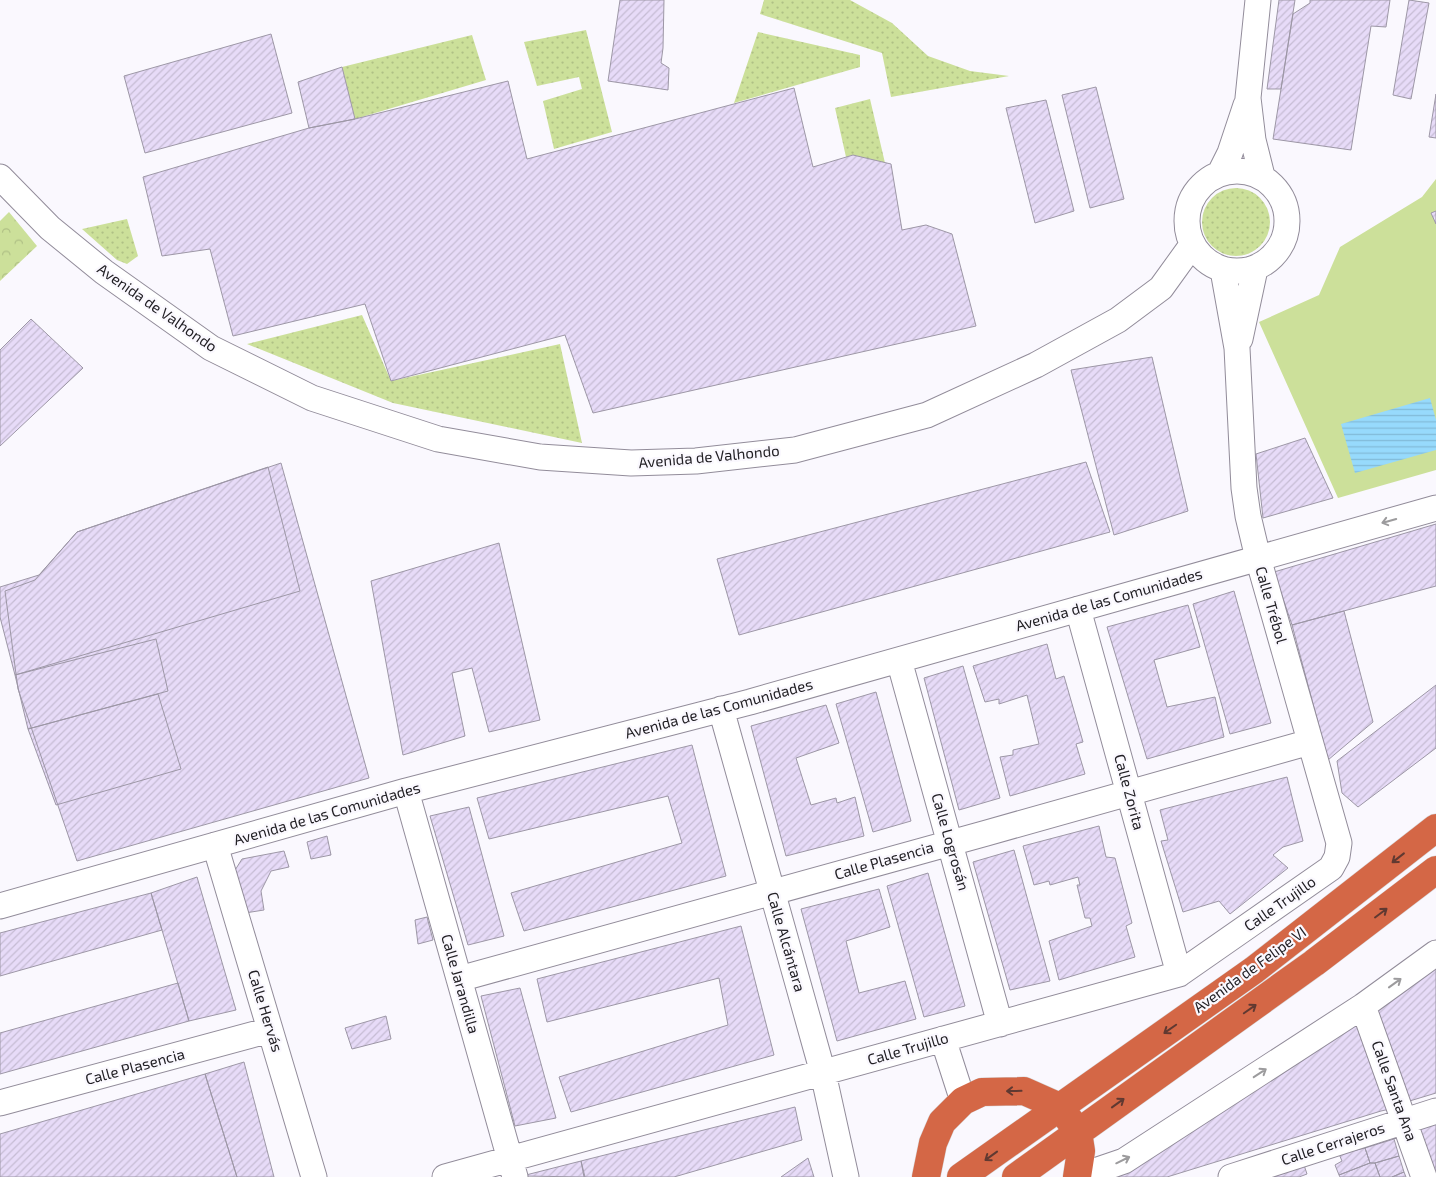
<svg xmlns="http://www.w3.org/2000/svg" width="1436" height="1177" viewBox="0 0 1436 1177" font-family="'Exo 2',sans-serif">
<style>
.grass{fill:url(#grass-dots)}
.park{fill:url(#park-crowns)}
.pitch{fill:#cce09a}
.water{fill:url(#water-rules)}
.building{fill:url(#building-hatch);stroke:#9d97a6}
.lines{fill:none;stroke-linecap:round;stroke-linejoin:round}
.minor-casing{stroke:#928c9a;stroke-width:27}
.highway-casing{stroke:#d7d7d8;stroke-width:29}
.minor{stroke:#fff;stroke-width:25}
.highway{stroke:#d46746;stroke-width:28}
.oneway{stroke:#9c9b9d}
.oneway2{stroke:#603931}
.labels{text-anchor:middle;stroke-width:4.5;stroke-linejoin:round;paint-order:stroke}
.street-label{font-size:15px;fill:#222025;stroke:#faf8fe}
</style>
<defs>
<pattern id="grass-dots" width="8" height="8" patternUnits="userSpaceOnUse" patternTransform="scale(1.25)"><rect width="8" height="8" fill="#cce09a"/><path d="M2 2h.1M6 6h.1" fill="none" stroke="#afc085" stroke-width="1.8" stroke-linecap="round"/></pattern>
<pattern id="park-crowns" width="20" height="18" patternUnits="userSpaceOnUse" patternTransform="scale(1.25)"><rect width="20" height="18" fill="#cce09a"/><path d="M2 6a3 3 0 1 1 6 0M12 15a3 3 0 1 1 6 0" fill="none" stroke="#afc085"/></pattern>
<pattern id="water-rules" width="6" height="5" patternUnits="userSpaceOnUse" patternTransform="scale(1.25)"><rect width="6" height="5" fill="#97dafc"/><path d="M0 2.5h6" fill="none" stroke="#82bbd8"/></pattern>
<pattern id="building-hatch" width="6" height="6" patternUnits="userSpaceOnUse" patternTransform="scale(1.25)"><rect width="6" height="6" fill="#e7dbf8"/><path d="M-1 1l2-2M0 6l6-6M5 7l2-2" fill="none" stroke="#c6bcd4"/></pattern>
</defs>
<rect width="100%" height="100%" fill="#faf8fe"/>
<path class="grass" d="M764 0H850L892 23 928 56 970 71 1009 76 891 97 882 53 760 14Z
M586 30 612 132 554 149 543 101 582 89 579 77 537 86 524 42Z
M758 32 860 55V67L734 103Z
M472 35 486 80 355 119 342 67Z
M870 99 885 163 853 155 846 157 835 108Z
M1202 222a34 34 0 1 1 68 0a34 34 0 1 1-68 0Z
M127 219 138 256 127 264 117 260 82 229Z
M362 315 391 381 560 344 582 443 393 403 247 344Z"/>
<path class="park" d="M9 212 37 246 0 281V221Z"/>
<path class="pitch" d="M1436 179V470L1338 498 1259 322 1319 295 1340 247 1422 197Z"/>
<path class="water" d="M1430 398 1436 420V450L1355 473 1341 424Z"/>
<path class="building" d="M620 0H664L663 48 661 63 669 68 668 90 608 81Z
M1279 0H1295L1281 89H1267Z
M1310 0H1390L1386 27 1371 26 1351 150 1273 139 1293 14 1310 3Z
M1409 0 1429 3 1411 99 1393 95Z
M271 34 292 113 145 153 124 76Z
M342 67 355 119 309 128 298 82Z
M508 81 527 159 794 88 813 167 853 155 891 164 902 230 926 225 952 234 976 326 593 413 565 335 391 381 365 304 233 336 210 249 162 256 143 177 309 128 355 119Z
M1096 87 1124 199 1090 208 1062 95Z
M1436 94V138L1429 137Z
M1046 100 1074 211 1035 223 1006 108Z
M1436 211V224L1431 213Z
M31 319 83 368 0 446V350Z
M1152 357 1188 511 1114 535 1071 370Z
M1305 438 1333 498 1263 518 1256 454Z
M1086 462 1110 532 739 635 717 559Z
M281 463 369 778 77 861 18 689 5 591 35 580 77 532Z
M268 467 300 591 15 675 0 617V587L39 575 77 532Z
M1436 524V586L1292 625 1274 572Z
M499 543 540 720 489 732 472 668 452 673 465 736 403 755 371 581Z
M1234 591 1271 723 1230 734 1193 604Z
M1188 605 1200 647 1154 660 1167 707 1215 697 1224 737 1147 759 1107 627Z
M1344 611 1373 722 1328 760 1292 625Z
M156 639 168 691 28 729 15 675Z
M1047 644 1056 679 1064 676 1083 742 1076 744 1085 774 1010 796 1000 757 1013 755V750L1039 744 1027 695 999 704V699L985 702 973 666Z
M963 666 1000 798 959 810 924 678Z
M1436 685V748L1358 807 1342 793 1337 761Z
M876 692 911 821 873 832 836 704Z
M158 694 181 769 56 805 28 729Z
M826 705 839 743 796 758 811 805 836 798 837 803 855 797 864 836 786 856 751 726Z
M692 745 726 876 524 931 511 893 682 843 668 796 489 839 477 798Z
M1287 777 1303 841 1283 847 1273 855 1288 868 1230 914 1219 901 1183 912 1161 841 1168 840 1160 810Z
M469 807 504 936 468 945 430 816Z
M1099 826 1106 857 1115 858 1132 923 1126 926 1135 957 1059 980 1049 941 1092 926 1090 918H1085L1077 885H1080L1078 877 1050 885 1049 881 1034 885 1023 846Z
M327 836 331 855 311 859 307 842Z
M1014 850 1050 981 1010 990 973 862Z
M284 851 289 867 271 871 261 891 264 910 245 913 232 875 242 859Z
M928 873 965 1006 924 1017 887 886Z
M197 877 236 1010 189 1021 151 893Z
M879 889 890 927 846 941 859 993 905 981 916 1019 837 1041 801 909Z
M151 893 162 930 0 976V933Z
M427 917 433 940 418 944 415 920Z
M741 926 774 1055 571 1112 559 1077 728 1025 719 978 547 1022 537 979Z
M1436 958V1093L1403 1103 1368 1006Z
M178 983 189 1021 0 1074V1033Z
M520 988 556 1118 515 1126 481 996Z
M386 1016 391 1039 352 1049 345 1028Z
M1360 1019 1390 1109 1381 1111 1167 1177H1120L1119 1176Z
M244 1062 274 1177H237L205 1074Z
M205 1074 237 1177H0V1134Z
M795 1107 802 1140 674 1177H584L581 1161Z
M1436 1123V1177L1417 1129Z
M1394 1139 1399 1156 1375 1163H1370L1365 1148Z
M1365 1148 1370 1163 1339 1175 1335 1165 1342 1161 1339 1154Z
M1399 1156 1404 1172 1392 1177H1380L1375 1163Z
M808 1158 814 1177H781Z
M581 1161 585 1177 522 1176Z
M1370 1163H1375L1380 1177H1340L1339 1175Z
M1304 1165 1307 1174 1299 1177H1265Z
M1404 1172 1406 1177H1392Z"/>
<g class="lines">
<defs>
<path id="minor" d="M1258 0 1248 98 1253 140 1262 176
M1187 221a50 50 0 1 1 100 0a50 50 0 1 1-100 0Z
M1220 173 1230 153 1246 105
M0 177 50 228 104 272 211 348 312 398 438 439 540 457 631 463 696 461 795 450 927 415 1036 365 1118 320 1161 288 1192 245
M1240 339 1255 269
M1078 609 1179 974
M899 660 1000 1024
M721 709 823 1073 846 1177
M406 791 515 1177
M215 845 314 1177
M0 906 406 791 750 702 1436 508
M459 979C742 900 1027 823 1310 742
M1363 1006 1424 1177
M943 1039 963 1101
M0 1103 270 1030
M445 1177 1179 974 1331 868 1337 857 1339 843 1258 558 1248 516 1244 488 1237 348 1223 270
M1077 1177 1124 1161 1363 1006 1436 953
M1231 1177 1436 1111"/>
<path id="highway" d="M926 1177 933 1143 942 1122 963 1101 982 1092 1024 1091 1060 1107 1078 1132 1081 1151 1077 1177
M961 1177 1254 970 1436 828
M1016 1177 1314 963 1436 870"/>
</defs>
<use href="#minor" class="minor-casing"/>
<use href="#highway" class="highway-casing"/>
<use href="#minor" class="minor"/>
<use href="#highway" class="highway"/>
</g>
<defs><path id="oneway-shaft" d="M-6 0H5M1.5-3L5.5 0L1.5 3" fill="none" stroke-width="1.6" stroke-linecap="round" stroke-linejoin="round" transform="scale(1.25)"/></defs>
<g class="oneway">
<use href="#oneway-shaft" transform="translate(1389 521) rotate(164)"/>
<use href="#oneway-shaft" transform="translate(1395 983) rotate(-36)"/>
<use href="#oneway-shaft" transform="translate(1260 1073) rotate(-33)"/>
<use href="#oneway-shaft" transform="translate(1123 1160) rotate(-26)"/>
</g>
<g class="oneway2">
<use href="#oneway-shaft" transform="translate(1398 858) rotate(142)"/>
<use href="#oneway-shaft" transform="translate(1381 913) rotate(-37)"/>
<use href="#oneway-shaft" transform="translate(1250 1009) rotate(-35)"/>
<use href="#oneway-shaft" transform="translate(1170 1029) rotate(145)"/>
<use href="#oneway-shaft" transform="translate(1014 1091) rotate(179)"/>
<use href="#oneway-shaft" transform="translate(1118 1103) rotate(-36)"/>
<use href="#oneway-shaft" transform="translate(991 1156) rotate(144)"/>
</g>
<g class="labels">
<g class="street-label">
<text transform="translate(157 308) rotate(35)" y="5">Avenida de Valhondo</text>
<text transform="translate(709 457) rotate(-5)" y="5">Avenida de Valhondo</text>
<text transform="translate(1109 600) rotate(-16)" y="5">Avenida de las Comunidades</text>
<text transform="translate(1271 605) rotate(74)" y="5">Calle Trébol</text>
<text transform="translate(719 709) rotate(-15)" y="5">Avenida de las Comunidades</text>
<text transform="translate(1129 792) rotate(75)" y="5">Calle Zorita</text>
<text transform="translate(327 814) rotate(-16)" y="5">Avenida de las Comunidades</text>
<text transform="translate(950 842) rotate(74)" y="5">Calle Logrosán</text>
<text transform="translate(884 861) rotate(-16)" y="5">Calle Plasencia</text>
<text transform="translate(1280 904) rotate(-35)" y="5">Calle Trujillo</text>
<text transform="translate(786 942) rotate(74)" y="5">Calle Alcántara</text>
<text transform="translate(1250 970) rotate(-36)" y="5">Avenida de Felipe VI</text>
<text transform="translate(460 984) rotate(74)" y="5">Calle Jarandilla</text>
<text transform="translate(265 1011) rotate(73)" y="5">Calle Hervás</text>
<text transform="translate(908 1049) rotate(-16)" y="5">Calle Trujillo</text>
<text transform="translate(135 1067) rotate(-15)" y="5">Calle Plasencia</text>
<text transform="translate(1394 1091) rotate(70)" y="5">Calle Santa Ana</text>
<text transform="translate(1333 1144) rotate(-18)" y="5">Calle Cerrajeros</text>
</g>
</g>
</svg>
